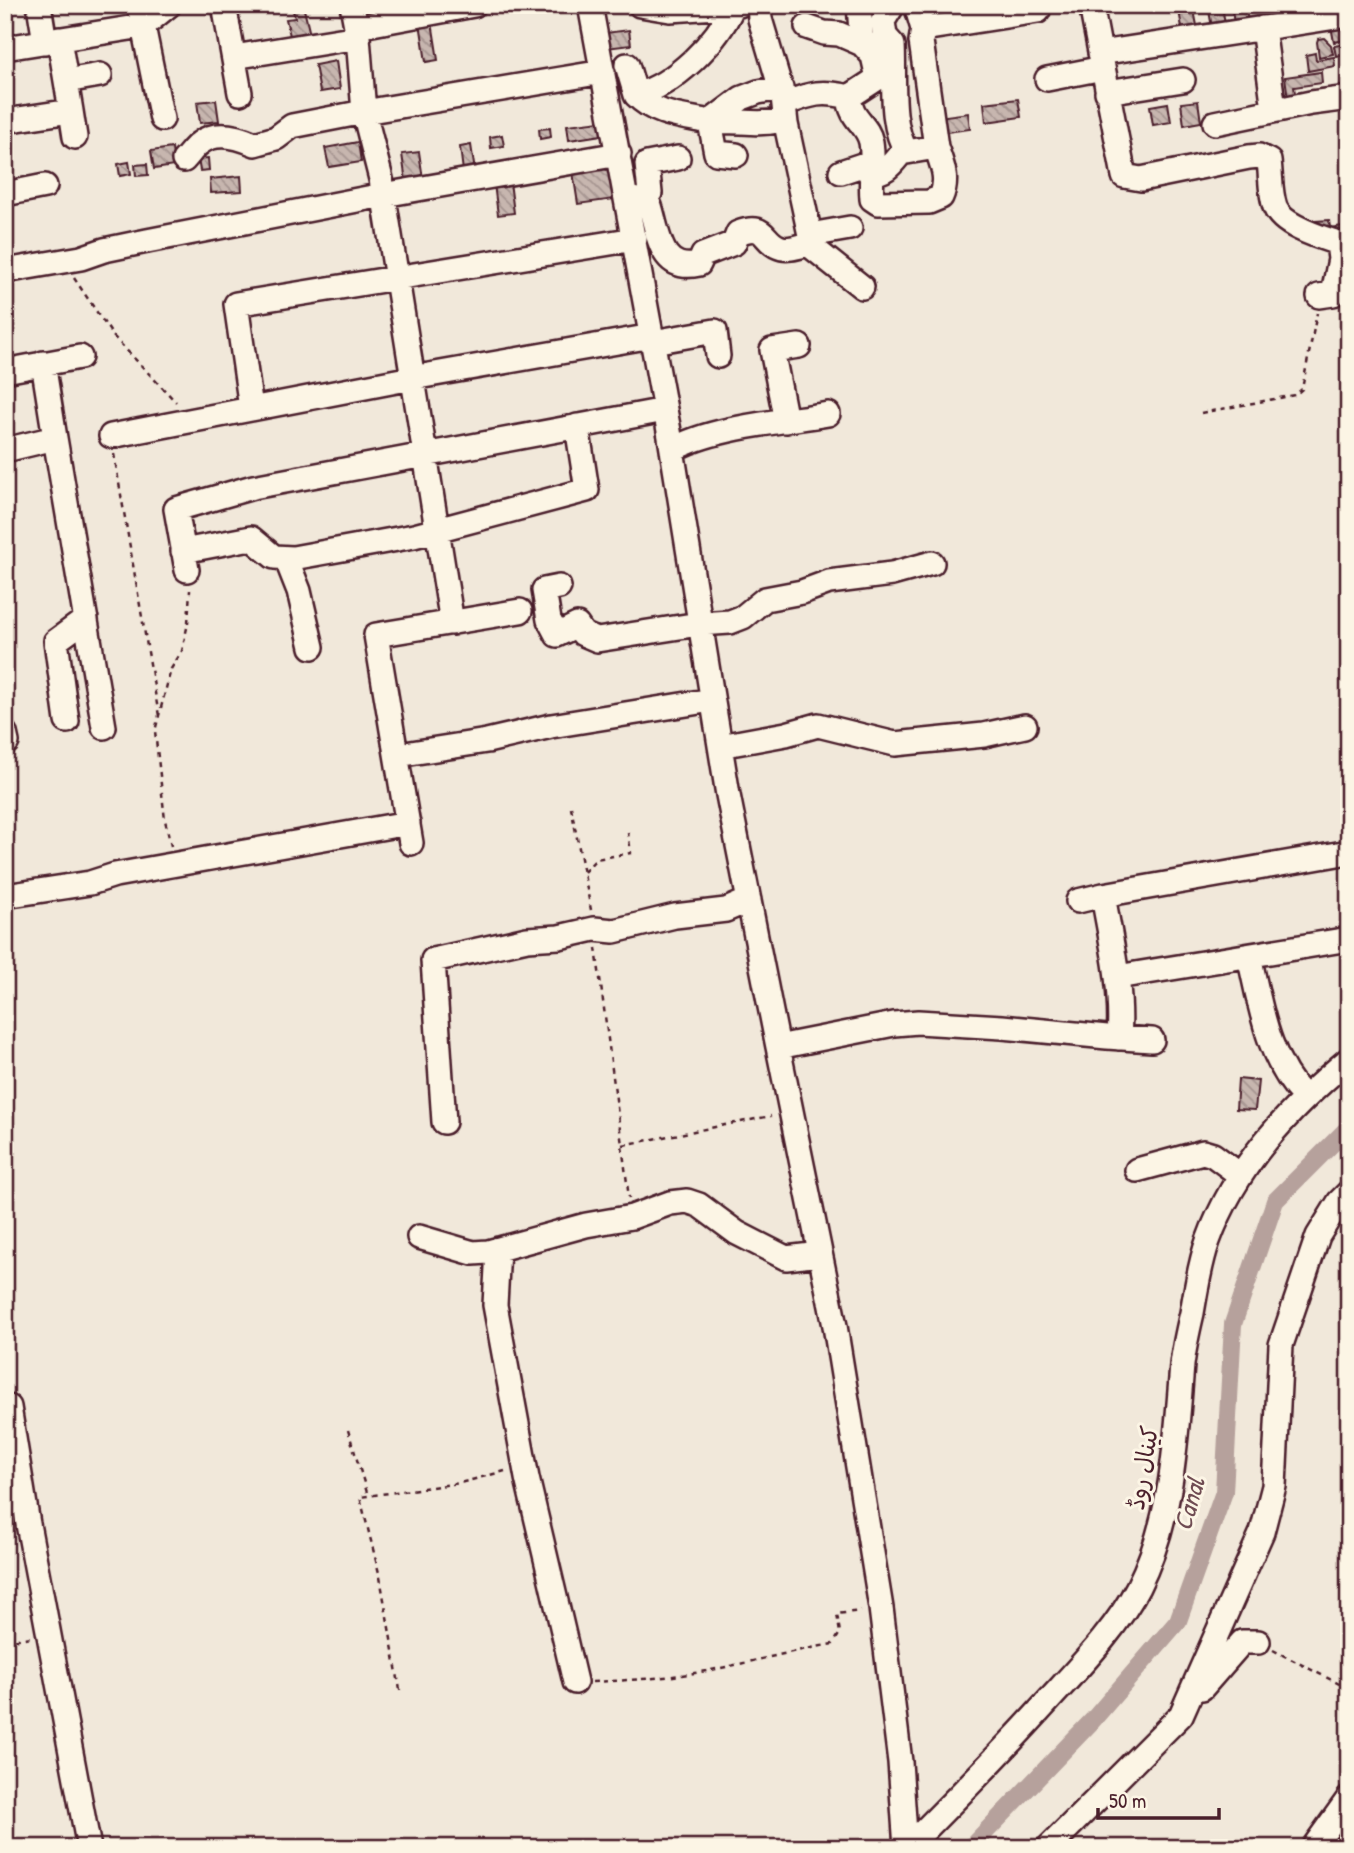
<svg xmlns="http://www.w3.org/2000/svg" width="1354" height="1853" viewBox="0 0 1354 1853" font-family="'Patrick Hand','Playpen Sans Arabic',sans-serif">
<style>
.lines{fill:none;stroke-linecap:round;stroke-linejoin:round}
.canal{stroke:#b6a19c;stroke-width:18}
.building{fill:url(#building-back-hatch);stroke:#4a1f2b;stroke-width:2}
.minor-casing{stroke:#4a1f2b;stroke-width:28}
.path{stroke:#4a1f2b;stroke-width:2.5;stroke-dasharray:5 5;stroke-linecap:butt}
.minor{stroke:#fcf5e5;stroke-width:23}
.labels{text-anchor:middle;stroke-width:6;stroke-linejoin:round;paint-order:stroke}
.street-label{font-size:24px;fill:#4a1f2b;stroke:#fcf5e5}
.water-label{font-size:26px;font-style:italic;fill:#704c53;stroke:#fcf5e5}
</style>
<defs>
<pattern id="building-back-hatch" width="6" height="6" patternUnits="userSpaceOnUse" patternTransform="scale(1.75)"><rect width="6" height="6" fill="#c7b6af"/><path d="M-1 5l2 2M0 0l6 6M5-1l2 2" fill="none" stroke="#a4938f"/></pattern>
</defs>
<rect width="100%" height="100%" fill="#f1e8da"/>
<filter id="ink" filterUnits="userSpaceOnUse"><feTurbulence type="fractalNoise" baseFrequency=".0143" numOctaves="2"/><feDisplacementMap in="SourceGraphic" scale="14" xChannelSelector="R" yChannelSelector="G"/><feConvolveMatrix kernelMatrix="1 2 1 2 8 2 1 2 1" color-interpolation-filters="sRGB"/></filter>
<g filter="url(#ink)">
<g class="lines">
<path class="canal" d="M970 1848 1092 1721 1178 1621 1224 1492 1233 1324 1275 1201 1349 1127"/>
</g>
<path class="building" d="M303 5 311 39 292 44 286 19 295 18 292 7Z
M1178 5H1193L1199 36 1184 39Z
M1208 5H1222L1226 31 1213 33Z
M1231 5H1245L1249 27 1235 29Z
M1281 5H1295L1298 20 1283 22Z
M432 22 438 60 426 62 420 23Z
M1342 24 1345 40 1334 42 1331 26Z
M629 30 631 45 607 48 605 33Z
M1324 38 1331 45 1333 54 1319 57 1317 42 1318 39Z
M1345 44 1347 55 1336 56 1334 46Z
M1315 53 1316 60 1334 57 1335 66 1308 71 1306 55Z
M336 61 340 89 320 92 315 65Z
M1321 72 1322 83 1294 87 1297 105 1289 106 1285 77Z
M1018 99 1021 117 986 122 984 103Z
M216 100 219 121 200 123 197 102Z
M1198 101 1201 122 1184 125 1181 103Z
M1168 103 1171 122 1153 125 1150 106Z
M968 113 970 129 940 133 938 117Z
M600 121 602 135 569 140 567 125Z
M550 128 551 137 540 139 539 129Z
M502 135 504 146 491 148 490 137Z
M358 142 361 162 329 167 325 148Z
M471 145 476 178 464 179 460 147Z
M172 148 174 166 154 169 151 151Z
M419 152 424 186 407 189 402 154Z
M208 158 209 170 200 171 198 159Z
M129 162 131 174 120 176 118 164Z
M147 164 148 175 136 176 135 165Z
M611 167 615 199 578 204 573 172Z
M241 176 242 191 211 193 210 179Z
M510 182 514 213 498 215 494 184Z
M1329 220 1330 228 1349 225V236L1331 239 1318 235 1316 221Z
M1238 1079 1258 1081 1255 1110 1236 1109Z"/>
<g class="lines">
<defs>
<path id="minor" d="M39 5 45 42
M224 5 240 93
M590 5 669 431 728 795 778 1047 894 1024 918 1022 1002 1027 1107 1037 1152 1040
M640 5 670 10 733 6
M859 5 862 44 873 56 878 78 849 97C851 121 867 123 871 142 874 160 870 180 872 199L878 203 929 202 941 197C949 179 942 165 936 147L901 153C891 165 887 172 870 174
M916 5 923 29 921 41 936 147
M1091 5 1124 176 1141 179 1249 157 1259 156 1269 161C1271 176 1270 193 1275 207 1282 226 1320 237 1338 243L1340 259 1333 294 1319 296
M356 27 474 5
M807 27 824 33 839 34 862 44
M1263 28 1273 102 1282 109
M923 29 1038 11
M885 36 893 45C895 77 889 126 907 152
M358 37 364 112 381 179 452 623
M59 39 71 111
M879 46 885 36 883 21 893 5
M5 48 143 26 139 5
M1100 53 1349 15
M234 57 358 37 352 5
M627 65 636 95C674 85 717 43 733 6L739 5
M1047 79 1103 68
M66 81 100 75
M781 88 758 92 742 98 710 122C736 119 760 127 785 119
M1107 92 1183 80
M636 95C657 116 682 116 710 122L716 153 736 155
M784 104C811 94 820 90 849 97
M162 119 143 26 169 5
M5 121 71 111 75 137
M1215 123 1311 103 1349 98
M184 160C189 155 194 147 200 143 216 130 239 137 255 144L276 138 292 126 364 112 603 72
M841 172 871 162
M5 194 45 186
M627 198 643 201 650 206C659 235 660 273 699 264L703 255 734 243 738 233C767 222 762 241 779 247 787 251 800 246 808 244L810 235 786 124 783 96 760 19 759 5
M643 201 650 193 647 164 678 158
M810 235 850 228
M808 244 862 287
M5 271 81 258 104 250 147 241 383 195 619 154
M653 342 715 331 718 356
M5 371 80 357
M251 408 236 304 635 239
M786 421 772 350 799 346
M111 436 412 378 652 336
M55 438 104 727
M5 450 55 438 43 363
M672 450C712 427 781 422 828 414
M183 551 251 538 274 557 293 558 414 536 587 490 577 426
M286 558 299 591 312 647
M187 570 176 509 253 487 665 410
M559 587 544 590 549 620 557 635 577 625 583 634 597 640 699 624 730 622 743 617 765 599 802 592 829 582 892 574 932 563
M67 721 56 641 86 619
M5 733 7 742
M720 746 786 734 818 725 895 744 984 735 1025 726
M398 755 487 741 551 726 712 700
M411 843 376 635 520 611
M1103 895 1349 852
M5 896 90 883 115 875 408 823
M1078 901 1103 895C1111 942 1123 990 1119 1038
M1249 956C1261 1007 1267 1059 1305 1098
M1117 977 1349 939
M778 1047 835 1326 881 1608 900 1762 906 1848
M444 1122 433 960 527 939 559 937 594 929 614 931 675 916 726 910 749 900
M1137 1170 1203 1152 1213 1155 1240 1175
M419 1237 473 1253 488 1252 586 1225 632 1217 670 1203 687 1201 699 1205 737 1233 786 1258 820 1254
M498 1249 495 1305 527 1478 575 1682
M9 1407 28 1524 89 1848
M1202 1688 1242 1642H1258
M907 1848C956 1799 1004 1750 1050 1699 1081 1665 1117 1628 1138 1587 1173 1518 1176 1440 1182 1365 1184 1348 1188 1330 1192 1313 1196 1290 1200 1263 1208 1241 1235 1166 1289 1109 1349 1059
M1048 1848 1181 1715 1262 1532 1274 1486 1281 1345 1318 1236 1339 1202 1349 1192
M1313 1848 1349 1798"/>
</defs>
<use href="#minor" class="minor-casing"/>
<path class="path" d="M74 278 113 336 176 402
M1201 413 1295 395 1302 389 1317 313
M114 454 159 716
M571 807 591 910
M171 846 165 820 155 731 171 669 182 651 188 623 190 590
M584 872 596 859 631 853 628 833
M596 948 629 1198
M623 1145 771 1116
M348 1430 368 1496
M5 1641 31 1637
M1273 1650 1349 1689
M592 1682C632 1680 672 1678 711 1670 752 1662 791 1651 833 1644L840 1633 837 1614 861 1611
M400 1690 380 1577 360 1497 460 1483 505 1471"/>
<use href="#minor" class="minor"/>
</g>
</g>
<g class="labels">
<g class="street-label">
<text transform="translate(1143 1468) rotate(-80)" y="8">کینال روڈ</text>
</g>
<g class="water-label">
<text transform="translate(1189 1504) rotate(-74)" y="9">Canal</text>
</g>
</g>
<rect width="1354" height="1853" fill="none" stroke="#fcf5e5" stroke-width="28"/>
<rect x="14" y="14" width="1326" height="1825" fill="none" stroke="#4a1f2b" stroke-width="2.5" filter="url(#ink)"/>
<path d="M1098 1808v10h121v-10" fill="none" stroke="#4a1f2b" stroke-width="3.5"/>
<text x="1109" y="1808" font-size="21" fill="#4a1f2b" stroke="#fcf5e5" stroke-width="5" paint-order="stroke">50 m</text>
</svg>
